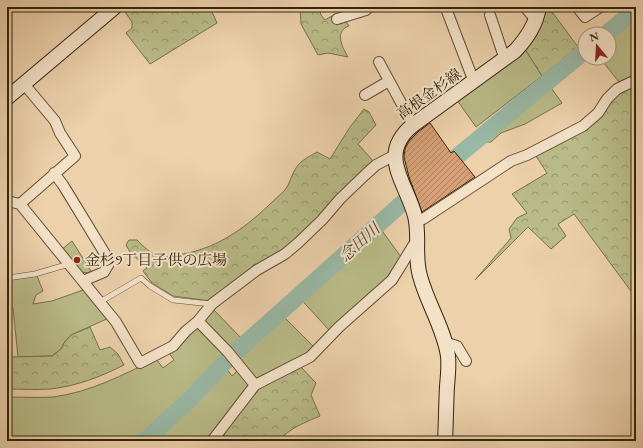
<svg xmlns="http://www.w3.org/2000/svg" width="643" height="448" viewBox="0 0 643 448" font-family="'EB Garamond','Noto Serif JP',serif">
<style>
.grass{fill:#b9bb88;stroke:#76704a}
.forest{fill:url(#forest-crowns);stroke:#76704a}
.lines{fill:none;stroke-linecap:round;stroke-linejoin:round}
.river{stroke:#99b8a5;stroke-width:17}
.building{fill:url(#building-hatch);stroke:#33240d}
.lane-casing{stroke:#614f34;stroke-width:6}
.street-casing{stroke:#614f34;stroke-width:12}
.secondary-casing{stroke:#33240d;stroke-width:16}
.lane{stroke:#f3e1c8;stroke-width:5}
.street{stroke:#f3e1c8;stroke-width:10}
.secondary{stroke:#f3e1c8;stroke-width:14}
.poi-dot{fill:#8f2418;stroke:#f3e1c8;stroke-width:1.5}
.labels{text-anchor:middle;stroke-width:4;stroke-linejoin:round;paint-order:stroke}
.street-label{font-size:15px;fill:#33240d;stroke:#f3e1c8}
.poi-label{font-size:15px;fill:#33240d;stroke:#f3e1c8;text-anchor:start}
.water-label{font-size:16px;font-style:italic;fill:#4c4933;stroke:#f3e1c8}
</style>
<defs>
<pattern id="forest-crowns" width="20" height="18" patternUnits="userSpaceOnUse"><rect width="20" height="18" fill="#b9bb88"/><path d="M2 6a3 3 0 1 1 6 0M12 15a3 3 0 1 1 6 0" fill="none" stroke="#97986e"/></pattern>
<pattern id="building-hatch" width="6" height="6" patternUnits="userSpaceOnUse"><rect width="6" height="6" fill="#d7a076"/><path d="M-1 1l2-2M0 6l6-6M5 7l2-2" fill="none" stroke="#af825f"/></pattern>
</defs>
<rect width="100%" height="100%" fill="#ecd1ab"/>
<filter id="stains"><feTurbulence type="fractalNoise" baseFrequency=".005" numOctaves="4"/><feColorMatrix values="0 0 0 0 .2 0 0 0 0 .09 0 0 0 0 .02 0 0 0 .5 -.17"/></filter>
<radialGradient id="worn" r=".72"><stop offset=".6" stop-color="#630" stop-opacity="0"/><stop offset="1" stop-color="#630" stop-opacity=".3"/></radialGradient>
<path class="grass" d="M636 9V74L619 82 600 58H609V34H604Z
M525 49 542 76 476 127 457 100Z
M547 82 562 103 525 124 501 133 491 142H477L466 151V159L457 149Z
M375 221 401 257 391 276 329 330 297 295Z
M72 241 91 271 88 273 81 272 61 250Z
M37 276 43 291 36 295 33 304 52 301 86 289 109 318 71 335 64 343 61 349 52 356 18 357 13 308 7 309V280Z
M213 309 242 339 231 351 206 325 203 319Z
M279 312 314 347 306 355 257 381 236 357Z
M197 328 205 332 227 355 188 396 147 435 129 441H7V397C22 397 38 398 53 397 91 392 122 375 156 359L163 368 174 360 169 353 175 350Z
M224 365 232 376 239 369 252 384 209 441H148L152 440 191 402Z"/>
<path class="forest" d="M132 7H210L217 23 150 64 126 33 132 28V22L125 12Z
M311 7H319L321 15 325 20 332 16 336 22 344 19 349 26C334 31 342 47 348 57L328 53 318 55 301 24 300 8Z
M547 10 553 13 578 47 542 76 525 49Z
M636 85V298L574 214 558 224 566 236 551 249 528 227 475 280 511 238 509 229 517 218 527 213 512 194 547 173 534 153 553 143 619 92Z
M364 109 369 112 376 125 358 144 374 162 296 241 211 301 173 296 152 283 143 271 147 268 130 252 126 245 129 240H137C143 246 151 254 159 256 165 258 172 256 177 255 214 250 243 230 269 205 274 200 280 195 285 190 290 184 291 175 296 168 301 160 309 157 317 152L330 159 350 127Z
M90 327 100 350 110 347 118 354 124 365C100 377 77 386 50 389 36 390 21 389 7 389V357L52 356 61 349 64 343 71 335Z
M300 366 316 383 311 395 320 416C306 422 289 428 279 441H214L257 386Z"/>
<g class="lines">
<path class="river" d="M606 34 636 9
M141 441 147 439 189 400 230 357 409 197 438 175 454 159 585 51"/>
</g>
<path class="building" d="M430 123 451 153 454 151 475 177 422 212 409 177 404 157 405 149 409 141 419 131Z"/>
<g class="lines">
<defs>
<path id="lane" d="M7 278 35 274 69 264
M100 302 141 278 150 286 173 300 211 304"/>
<path id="street" d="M525 7 536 20
M577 7 585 17 600 7
M447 11 474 82
M490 15 505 60
M337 19 366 10 369 7
M379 62 413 125
M365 95 389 81
M54 173 63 185 110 262 104 272 83 281
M7 201 20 204 116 322 140 363 173 346 186 331 198 321 212 304 257 270 285 254 298 243 322 220 340 199 365 175 376 165 395 155
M20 204 75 156 60 133 55 121 24 84
M416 222 423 219 511 161 527 155 583 126 598 113 607 99 617 89 636 80
M198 321 228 352 255 385
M444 342 457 346 466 361
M212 441 255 385 310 357 339 327 392 280 416 241"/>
<path id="secondary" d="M7 98 115 7
M445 441C446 423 446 405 447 386 448 376 449 366 448 356 444 328 427 303 420 276 414 256 420 235 415 216 406 182 377 154 413 125L515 51C527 38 536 25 539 7"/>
</defs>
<use href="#lane" class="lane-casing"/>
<use href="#street" class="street-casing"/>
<use href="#secondary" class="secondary-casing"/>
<use href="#lane" class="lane"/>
<use href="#street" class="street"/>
<use href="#secondary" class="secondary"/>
</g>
<circle class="poi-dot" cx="77" cy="260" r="4"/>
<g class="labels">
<g class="street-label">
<text transform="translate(429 94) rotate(-36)" y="5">高根金杉線</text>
</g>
<g class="poi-label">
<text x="85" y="265">金杉9丁目子供の広場</text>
</g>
<g class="water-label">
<text transform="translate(359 242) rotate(-42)" y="6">念田川</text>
</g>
</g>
<rect width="643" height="448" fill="none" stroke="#ecd1ab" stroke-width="24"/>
<rect x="8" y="8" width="627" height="432" fill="none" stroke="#33240d" stroke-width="2"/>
<rect x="12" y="12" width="619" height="424" fill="none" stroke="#33240d"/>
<g transform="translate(597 46) rotate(342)"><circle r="19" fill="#f3e1c8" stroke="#a6957d"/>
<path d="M0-3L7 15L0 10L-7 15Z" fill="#8f2418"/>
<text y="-6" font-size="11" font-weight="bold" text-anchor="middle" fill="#33240d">N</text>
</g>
<rect width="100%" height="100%" filter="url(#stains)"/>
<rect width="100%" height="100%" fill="url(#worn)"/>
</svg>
